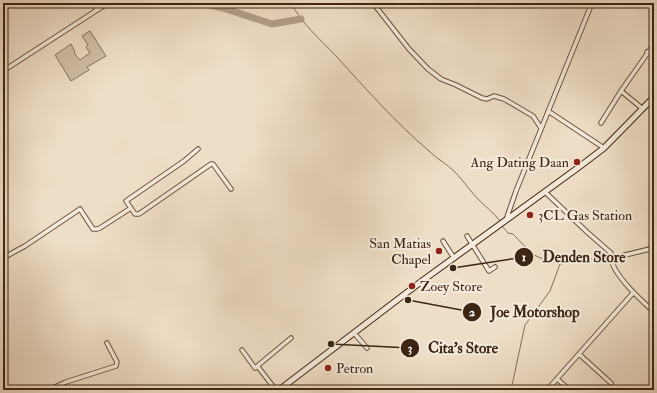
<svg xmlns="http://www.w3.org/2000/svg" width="657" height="393" viewBox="0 0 657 393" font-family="'IM FELL Double Pica',serif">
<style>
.green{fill:#d1bfa8;stroke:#87725e}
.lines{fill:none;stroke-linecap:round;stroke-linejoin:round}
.stream{stroke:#836e5a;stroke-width:1}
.river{stroke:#b29f8a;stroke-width:7}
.minor-casing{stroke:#6a5340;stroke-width:5.5}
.secondary-casing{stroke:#3d2513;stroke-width:7}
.minor{stroke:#f5eadb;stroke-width:3.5}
.secondary{stroke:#f5eadb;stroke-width:5}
.poi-dot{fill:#8f2418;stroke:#f5eadb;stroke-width:1.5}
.labels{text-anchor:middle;stroke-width:4;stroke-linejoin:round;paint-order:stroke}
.poi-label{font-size:14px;fill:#3d2513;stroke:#f5eadb;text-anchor:start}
.leader{fill:none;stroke:#3d2513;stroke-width:1.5}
.callout-dot{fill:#3d2513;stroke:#f5eadb;stroke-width:1.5}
.mark-label{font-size:12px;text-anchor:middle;font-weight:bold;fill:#fff}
.callout-label{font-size:15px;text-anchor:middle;font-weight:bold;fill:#3d2513;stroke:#f5eadb;stroke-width:4;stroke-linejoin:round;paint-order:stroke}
</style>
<rect width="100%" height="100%" fill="#efdec7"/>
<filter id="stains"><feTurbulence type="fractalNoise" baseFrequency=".005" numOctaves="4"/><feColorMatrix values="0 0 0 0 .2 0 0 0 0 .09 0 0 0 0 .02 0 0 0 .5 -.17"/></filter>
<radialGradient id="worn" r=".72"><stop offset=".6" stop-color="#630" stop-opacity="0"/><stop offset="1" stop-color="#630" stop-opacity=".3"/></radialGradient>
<path class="green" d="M90 31 106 56 87 67 89 70 71 81 55 55 71 44 75 52 74 53 80 60 90 53 86 47 88 45 82 36Z"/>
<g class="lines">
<path class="stream" d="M291 3C302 24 320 39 336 56 366 89 395 122 429 151 437 159 447 164 455 172 464 181 471 193 481 202 487 208 494 213 500 221
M502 226 508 233 513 234 532 254 545 260 560 264
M615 255 645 248 654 244
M511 390 525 325 550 291 560 264 610 256"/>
<path class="river" d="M200 3 223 8 272 24 301 19"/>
<defs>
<path id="minor" d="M92 3 97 10
M373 3 409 49 428 69 441 79 456 85 482 98 487 99 494 96 504 99 533 116 541 128
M647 52 654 57
M3 71 108 3
M621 91 643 109
M548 111 604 148
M601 123 621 91 654 44
M198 149 184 161 126 201 135 214H139L211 164H213L231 189
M545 192 587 232 611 253C612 257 612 261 613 265 620 281 641 300 654 312
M506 220 516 191 592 3
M467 236 489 271 495 267
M443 241 454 258
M3 258 25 246 80 209 93 229H97L100 228 131 208
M613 258 654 248
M354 333 367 348
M242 350 255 368 291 338
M579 354 611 383
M258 367 276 390
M557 379 570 390
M48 390 66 382 116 366 117 362 107 343
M547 390 633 293"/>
<path id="secondary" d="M279 390 422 281 579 167 604 148 654 97"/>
</defs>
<use href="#minor" class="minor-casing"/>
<use href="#secondary" class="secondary-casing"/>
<use href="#minor" class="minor"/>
<use href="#secondary" class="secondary"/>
</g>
<g class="poi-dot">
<circle cx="577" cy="162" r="4"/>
<circle cx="530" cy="215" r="4"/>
<circle cx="439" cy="251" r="4"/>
<circle cx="412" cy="286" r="4"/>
<circle cx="328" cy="368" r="4"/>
</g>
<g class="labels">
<g class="poi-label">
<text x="569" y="167" text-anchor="end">Ang Dating Daan</text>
<text x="538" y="220">3CL Gas Station</text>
<text x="431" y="248" text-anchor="end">San Matias<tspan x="431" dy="16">Chapel</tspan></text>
<text x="420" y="291">Zoey Store</text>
<text x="336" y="373">Petron</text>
</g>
</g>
<path class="leader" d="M453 268L524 257M408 300L472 312M331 344L410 348"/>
<g class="callout-dot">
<circle cx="453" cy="268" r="4"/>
<circle cx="408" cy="300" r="4"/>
<circle cx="331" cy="344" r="4"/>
<circle cx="524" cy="257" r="10"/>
<circle cx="472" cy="312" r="10"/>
<circle cx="410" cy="348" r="10"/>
</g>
<g class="mark-label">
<text x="524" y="261">1</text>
<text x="472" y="316">2</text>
<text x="410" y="352">3</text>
</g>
<g class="callout-label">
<text x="584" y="262">Denden Store</text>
<text x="535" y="317">Joe Motorshop</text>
<text x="463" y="353">Cita's Store</text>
</g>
<rect width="657" height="393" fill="none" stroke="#efdec7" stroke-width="16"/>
<rect x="4" y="4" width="649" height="385" fill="none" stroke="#3d2513" stroke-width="2"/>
<rect x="8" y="8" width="641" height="377" fill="none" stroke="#3d2513"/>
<rect width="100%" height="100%" filter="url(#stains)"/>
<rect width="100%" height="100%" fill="url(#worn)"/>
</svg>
